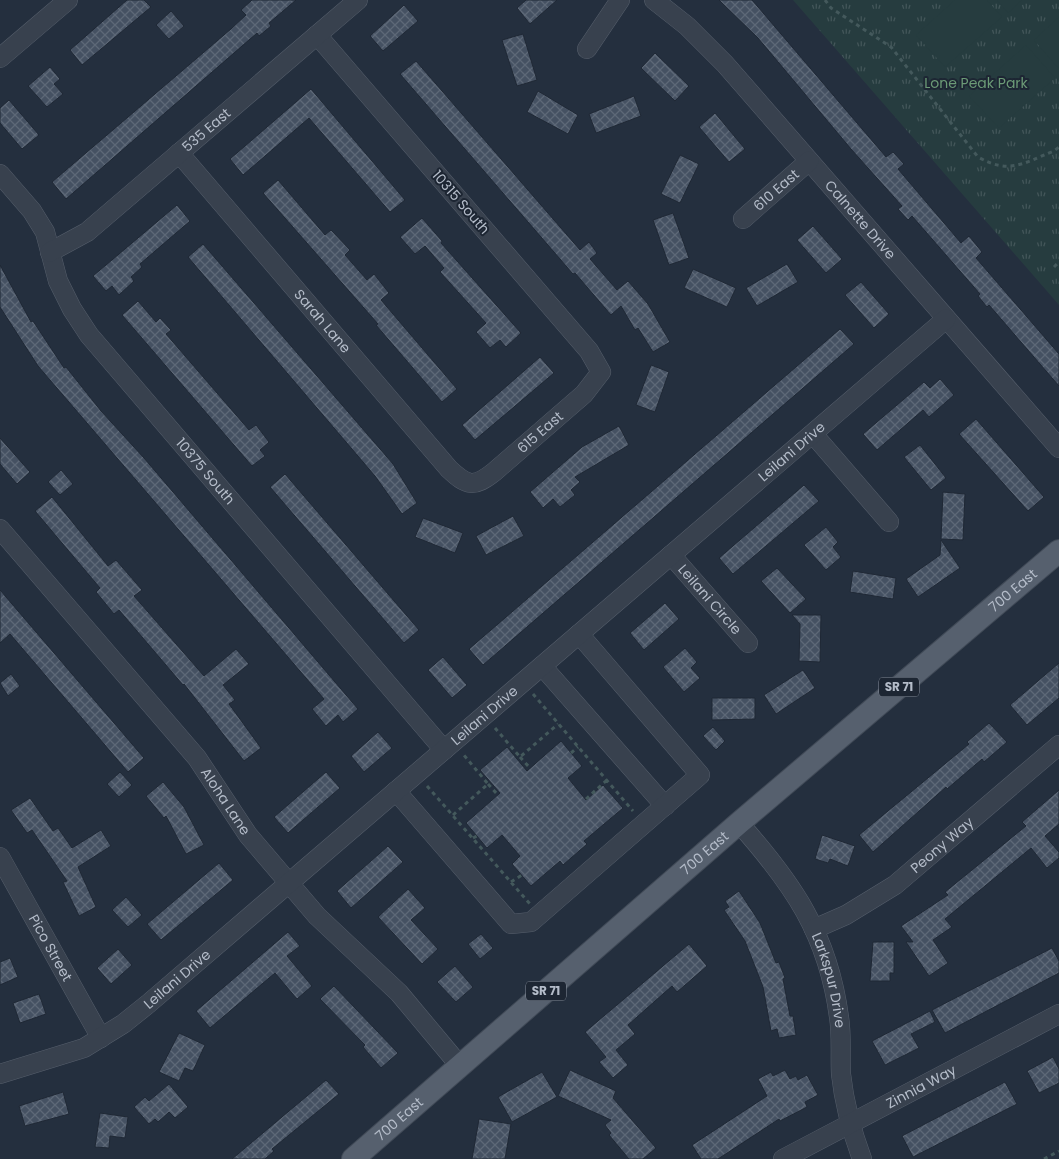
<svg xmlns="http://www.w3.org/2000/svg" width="1059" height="1159" viewBox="0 0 1059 1159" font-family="Poppins,sans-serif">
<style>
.grass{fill:url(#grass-tufts)}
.pitch{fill:#263c3f}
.building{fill:url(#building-cross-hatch);stroke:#1f2835}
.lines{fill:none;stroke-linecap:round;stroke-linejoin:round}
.minor-casing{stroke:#565f6c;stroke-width:20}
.major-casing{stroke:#414a57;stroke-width:24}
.path{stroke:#44595c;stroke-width:3;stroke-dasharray:4 4;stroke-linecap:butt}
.minor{stroke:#38414e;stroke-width:19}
.major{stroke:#56606e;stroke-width:22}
.labels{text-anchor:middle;stroke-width:4;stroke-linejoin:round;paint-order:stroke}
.shield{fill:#1d2633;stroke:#878f9c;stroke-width:1}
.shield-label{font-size:12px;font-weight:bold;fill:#b4bcc9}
.park-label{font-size:14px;fill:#6b9a76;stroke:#1d2633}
.street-label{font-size:14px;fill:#b4bcc9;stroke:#1d2633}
</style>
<defs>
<pattern id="grass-tufts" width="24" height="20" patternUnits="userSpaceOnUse" patternTransform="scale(1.25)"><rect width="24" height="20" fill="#263c3f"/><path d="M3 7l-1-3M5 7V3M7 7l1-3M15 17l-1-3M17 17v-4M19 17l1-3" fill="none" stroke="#435659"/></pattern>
<pattern id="building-cross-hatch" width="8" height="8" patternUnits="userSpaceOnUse" patternTransform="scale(1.25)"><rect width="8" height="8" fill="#455162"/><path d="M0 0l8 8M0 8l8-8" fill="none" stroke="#5d6877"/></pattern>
</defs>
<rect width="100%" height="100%" fill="#242f3e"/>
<path class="grass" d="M793 0H1059V305L1053 298Z"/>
<path class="pitch" d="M955 0H987L1002 17 945 67 916 35Z
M997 0H1022L1008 13Z
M1059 17V69L1034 40Z
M1026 45 1055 78 999 128 969 96Z"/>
<path class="building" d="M127 0H144L151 7 82 65 70 50Z
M252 0H296L269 23 271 26 259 36 257 33 66 199 52 182 231 29 246 15 241 10Z
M526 0H557L530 24 517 8Z
M719 0H752L886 157 893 152 904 164 898 169 961 243 969 236 982 252 976 258 1059 354V386L989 305 987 307 978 296 980 294 912 216 908 220 898 209 902 206 851 149 758 38Z
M404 5 418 21 383 51 370 36Z
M171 11 184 26 169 39 156 25Z
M523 34 537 80 517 86 502 40Z
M655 53 689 86 675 101 641 68Z
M416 61 580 250 589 242 597 253 590 259 617 290 628 281 648 304 670 342 653 352 638 328 635 330 621 306 611 315 575 273 573 274 400 74Z
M50 67 60 79 54 84 63 94 47 107 28 86Z
M311 89 405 200 390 212 309 118 243 175 230 159Z
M538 91 578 115 568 134 527 112Z
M634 96 641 116 596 133 589 114Z
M9 100 39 135 22 149 0 123V108Z
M715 113 745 149 729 162 699 127Z
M680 155 699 164 680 203 661 194Z
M278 180 325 235 331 230 350 250 345 255 367 280 374 274 389 293 381 300 457 389 442 402 376 325 378 324 263 193Z
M177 205 190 221 140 264 142 267 131 277 134 281 119 295 112 286 106 291 93 276Z
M673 213 689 258 669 265 653 220Z
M422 218 442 241 441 243 521 333 506 347 500 340 490 348 476 332 486 323 440 272 444 268 425 246 415 254 400 237Z
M813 226 842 259 826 273 797 240Z
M203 244 393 464 417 503 402 514 375 476 188 257Z
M787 264 798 282 757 306 746 288Z
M0 265 31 322 33 321 64 368 66 367 101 411 144 458 358 709 343 722 338 715 326 726 312 709 324 699 38 366 0 307Z
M693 269 736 288 727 307 684 288Z
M861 282 889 314 874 328 845 295Z
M138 301 156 322 160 318 171 330 166 334 249 430 256 425 269 442 260 450 265 456 252 466 122 315Z
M840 329 854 344 483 665 469 649Z
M540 357 554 373 475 440 462 425Z
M651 365 669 372 655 412 636 405Z
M940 379 954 395 929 417 923 410 877 450 863 434 924 382 930 388Z
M976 419 1044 497 1028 511 959 434Z
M619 426 629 445 575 477 580 482 571 490 575 495 560 507 553 499 543 508 530 492 582 447Z
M0 438 30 472 17 484 0 464Z
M920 445 946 478 931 490 904 457Z
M61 470 73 484 60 495 48 482Z
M285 474 419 630 404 643 270 487Z
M804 485 819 501 733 574 719 558Z
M943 492 965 494 963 540 941 539Z
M52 497 108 566 116 560 142 590 134 596 204 676 236 649 249 664 223 685 235 700 229 704 261 748 244 761 184 684 183 685 119 610 114 614 96 592 100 588 35 511Z
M513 516 524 536 486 555 476 536Z
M423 518 463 533 455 553 415 537Z
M826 527 838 542 833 547 841 557 826 570 804 545Z
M941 540 960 568 918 597 906 579 940 555Z
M777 568 806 599 790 613 761 581Z
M853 571 896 578 893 599 850 592Z
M0 590 144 758 128 772 10 634 0 643Z
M665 603 679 619 644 650 630 633Z
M792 615H821L820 662 799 661 800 624Z
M685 648 697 662 691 668 700 678 684 692 663 667Z
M443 657 467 685 452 698 428 670Z
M1059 663V698L1027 725 1010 705Z
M803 670 815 688 776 714 764 695Z
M11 674 20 686 8 696 0 683Z
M712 698H755V719L712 720Z
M989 723 1007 742 984 762 982 759 947 789 946 787 873 852 859 835 969 744 967 742Z
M713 727 725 741 716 750 703 736Z
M378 732 392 748 364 772 351 756Z
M561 741 582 766 568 778 586 800 603 785 623 808 584 841 587 844 563 865 560 861 531 886 512 864 520 856 502 835 487 848 466 823 500 793 480 770 507 747 527 771Z
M120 772 132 785 119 797 107 784Z
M326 772 340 788 288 833 274 817Z
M163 782 184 807 204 845 186 854 166 816 164 818 146 796Z
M1059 790V824L1045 836 1059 852V858L1047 868 1031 848 945 919 952 927 933 940 948 963 929 976 906 942H913L901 926 948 895 945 892 1026 826 1022 822Z
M30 798 53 831 58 828 72 848 101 830 111 846 78 867 96 907 79 916 63 882 67 881 32 830 27 833 11 810Z
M822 835 855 846 848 866 830 859 828 863 815 859Z
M388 846 403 862 351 908 337 891Z
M219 863 233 880 161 940 147 924Z
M408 889 425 908 411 920 438 949 422 964 378 917Z
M739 891 760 923 776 963 779 962 785 978 783 979 790 1016H793L796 1035 779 1038 777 1029 771 1031 763 987 745 941 724 910 729 907 725 901Z
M126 897 142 915 128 927 112 910Z
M288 932 300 946 287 956 312 986 297 999 275 973 210 1028 196 1011Z
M481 934 493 948 480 959 468 944Z
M873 942H894V973H890V981H870Z
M689 944 707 966 677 992 672 986 628 1025 635 1034 616 1050 628 1065 613 1078 599 1062 606 1057 585 1032Z
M1052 948 1059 961V973L945 1033 932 1010Z
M118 949 132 965 111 984 97 968Z
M10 958 18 977 0 985V962Z
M455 966 473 987 456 1002 437 982Z
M334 986 398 1053 381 1068 363 1047 365 1045 320 999Z
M39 994 46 1014 20 1023 13 1003Z
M930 1011 935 1022 911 1034 919 1048 885 1065 872 1041Z
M179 1033 205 1045 193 1071 185 1068 179 1081 159 1072Z
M1053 1057 1059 1069V1083L1039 1093 1027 1071Z
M570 1070 616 1091 613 1098 656 1148 643 1159H629L609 1135 611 1133 605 1125 611 1120 558 1096Z
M785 1070 790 1079 796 1076 798 1080 807 1075 818 1095 805 1102 807 1107 780 1121 779 1119 718 1159H701L692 1145 767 1096 758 1079 771 1072 773 1076Z
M542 1072 557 1097 512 1122 498 1097Z
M326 1080 339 1094 272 1149 274 1151 265 1159H232Z
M1005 1082 1017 1104 913 1157 902 1136Z
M169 1084 188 1107 175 1118 169 1112 158 1122 155 1119 149 1124 134 1107 145 1097 149 1101Z
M63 1092 69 1114 25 1126 19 1106Z
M100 1113 128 1117 125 1138 110 1136 109 1148 95 1147Z
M479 1119 511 1124 505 1159H472Z"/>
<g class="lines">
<defs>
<g id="minor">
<path id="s1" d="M654 0 687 26 725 64 1059 448"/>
<path d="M587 49 620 0"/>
<path d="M0 58 68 0"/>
<path id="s2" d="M179 153 449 469C467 486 474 488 494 472L584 394 601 372 589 351 317 35"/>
<path id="s3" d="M0 174 32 211 45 232 58 281 72 309 89 335 444 750"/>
<path id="s4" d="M743 219 809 161"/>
<path id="s5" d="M50 252 87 232 358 0"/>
<path d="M813 434 889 522"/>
<path id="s6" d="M0 529 197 758 248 835 317 916 399 993 460 1066"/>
<path id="s7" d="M671 555 748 643"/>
<path d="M542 666 665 806"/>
<path d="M396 791 511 924 531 922 700 775 579 634"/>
<path id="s8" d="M739 823C793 884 828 934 839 1017 842 1036 840 1055 841 1074 844 1102 852 1132 862 1159"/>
<path id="s9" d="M0 857 101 1038"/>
<path id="s10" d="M814 929 846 915 895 885 1059 745"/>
<path id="s11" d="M0 1074 84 1048 123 1024 148 1004 946 319"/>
<path id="s12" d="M783 1159 1059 1014"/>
</g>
<g id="major">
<path id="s13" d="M353 1159 739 823 1059 551"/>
</g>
</defs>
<use href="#minor" class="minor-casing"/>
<use href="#major" class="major-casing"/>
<path class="path" d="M825 0 831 8 891 47 978 157C1010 175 1023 163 1054 151L1059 147
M1054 267 1059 262
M533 694 633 811
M495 728 520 757 558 724
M571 753 578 747
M520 757 530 768
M488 784 498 795
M427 786 530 904
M586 799 607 780
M453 815 488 784 463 754
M473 838 477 836
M511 882 522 875
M1044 1159 1059 1151"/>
<use href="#minor" class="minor"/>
<use href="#major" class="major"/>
</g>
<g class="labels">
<g class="shield">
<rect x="879" y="677.5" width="40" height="19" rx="4"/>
<rect x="526" y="981.5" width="40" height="19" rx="4"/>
</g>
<g class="shield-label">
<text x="899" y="691">SR 71</text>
<text x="546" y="995">SR 71</text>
</g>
<g class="park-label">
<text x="976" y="88">Lone Peak Park</text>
</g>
<g class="street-label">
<text dy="5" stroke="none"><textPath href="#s5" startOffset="199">535 East</textPath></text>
<text dy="5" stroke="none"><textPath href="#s4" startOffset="44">610 East</textPath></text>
<text transform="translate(461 202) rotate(49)" y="5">10315 South</text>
<text dy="5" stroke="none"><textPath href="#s1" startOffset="302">Calnette Drive</textPath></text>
<text dy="5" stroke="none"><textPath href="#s2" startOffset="221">Sarah Lane</textPath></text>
<text dy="5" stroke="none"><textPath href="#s2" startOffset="529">615 East</textPath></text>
<text dy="5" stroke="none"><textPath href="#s11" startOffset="1014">Leilani Drive</textPath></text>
<text dy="5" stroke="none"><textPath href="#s3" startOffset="366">10375 South</textPath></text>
<text dy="5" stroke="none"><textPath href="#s13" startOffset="871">700 East</textPath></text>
<text dy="5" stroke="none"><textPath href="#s7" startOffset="59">Leilani Circle</textPath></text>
<text dy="5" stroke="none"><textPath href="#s11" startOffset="609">Leilani Drive</textPath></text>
<text dy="5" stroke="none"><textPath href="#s6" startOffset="354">Aloha Lane</textPath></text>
<text dy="5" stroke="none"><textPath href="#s10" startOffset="154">Peony Way</textPath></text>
<text dy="5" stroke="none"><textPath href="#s13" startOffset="466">700 East</textPath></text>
<text dy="5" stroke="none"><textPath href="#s9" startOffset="104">Pico Street</textPath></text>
<text dy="5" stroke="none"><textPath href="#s11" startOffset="204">Leilani Drive</textPath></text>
<text dy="5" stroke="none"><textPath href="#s8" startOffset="184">Larkspur Drive</textPath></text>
<text dy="5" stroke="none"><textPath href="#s12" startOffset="156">Zinnia Way</textPath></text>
<text dy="5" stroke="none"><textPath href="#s13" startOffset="61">700 East</textPath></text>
</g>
</g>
</svg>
